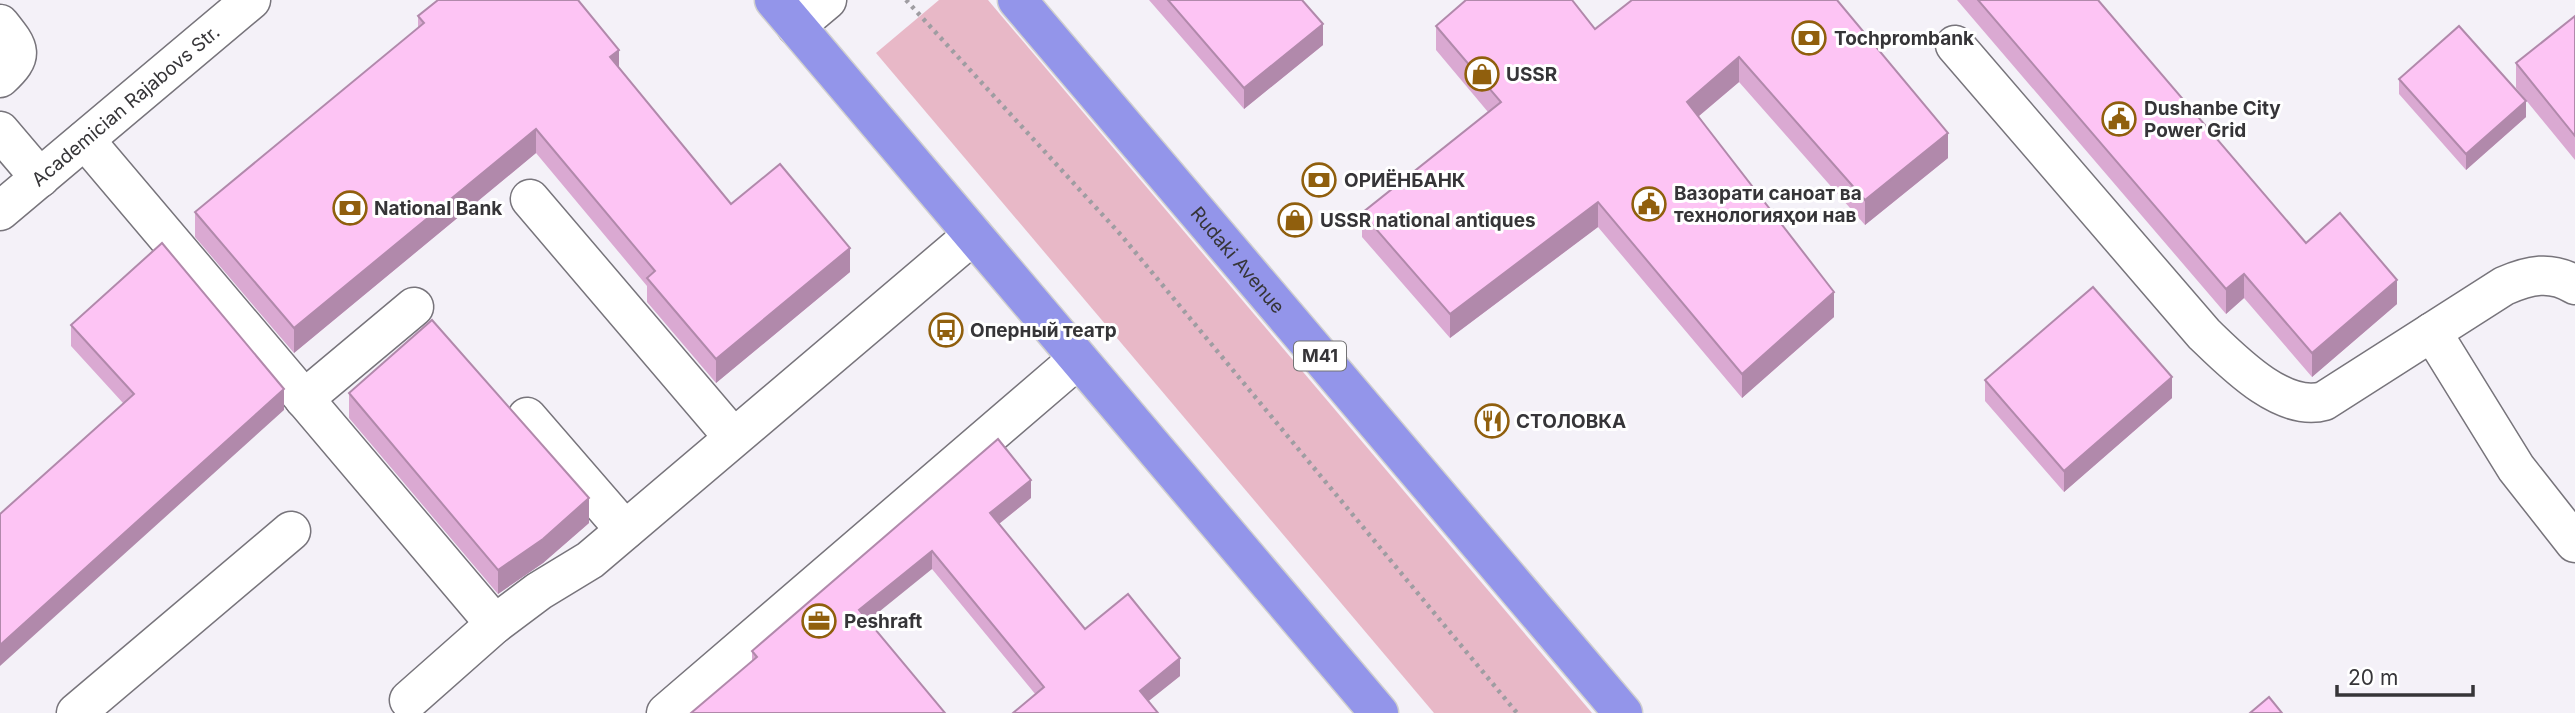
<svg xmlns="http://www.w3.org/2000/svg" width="2575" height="713" viewBox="0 0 2575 713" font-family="Inter,sans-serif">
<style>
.green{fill:#e8b8c7}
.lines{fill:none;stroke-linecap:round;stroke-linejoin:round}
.minor-casing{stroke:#77747b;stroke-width:41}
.highway-casing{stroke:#cfcfcf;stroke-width:41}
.path{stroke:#9f9da2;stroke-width:4.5;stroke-dasharray:3.5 5;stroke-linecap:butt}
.minor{stroke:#fff;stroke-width:38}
.highway{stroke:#9395ea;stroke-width:38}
.wall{fill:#daa9d2}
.shaded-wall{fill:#b189ab}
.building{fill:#fdc4f4;stroke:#b189ab;stroke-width:2}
.labels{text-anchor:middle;stroke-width:6;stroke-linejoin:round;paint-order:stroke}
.shield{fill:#fff;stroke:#727274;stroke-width:2}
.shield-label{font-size:18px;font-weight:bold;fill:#363538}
.poi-label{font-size:19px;font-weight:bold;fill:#363538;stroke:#fff;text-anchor:start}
.street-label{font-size:19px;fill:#363538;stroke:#fff}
</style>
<rect width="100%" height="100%" fill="#f4f1f8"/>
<path class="green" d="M939 0H988L1592 713H1434L876 53Z"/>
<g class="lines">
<defs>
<g id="minor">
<path d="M0 24C20 49 25 55 0 78"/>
<path d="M796 26 827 0"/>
<path d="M1955 45 2204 334C2232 361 2282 413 2324 401L2504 286C2529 275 2551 270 2575 285"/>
<path d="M0 131 40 178"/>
<path d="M85 140 495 624 539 591 590 560 973 235"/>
<path d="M530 199 733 437"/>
<path id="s1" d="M0 211 251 0"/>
<path d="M2432 332 2516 468 2575 543"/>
<path d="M304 399 414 307"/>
<path d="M527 417 625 530"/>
<path d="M409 700 495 624"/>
<path d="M76 713 291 531"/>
<path d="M666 713 1078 359"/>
</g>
<g id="highway">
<path d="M774 0 1379 713"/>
<path id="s2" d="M1017 0 1623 713"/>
</g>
</defs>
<use href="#minor" class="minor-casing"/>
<use href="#highway" class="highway-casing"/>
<path class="path" d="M906 0 1121 235 1517 713"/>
<use href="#minor" class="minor"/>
<use href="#highway" class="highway"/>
</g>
<path class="wall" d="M1149 0H1302L1323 45 1244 109Z
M1632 0 1948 158 1865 225 1739 82 1699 116 1834 317 1742 398 1598 227 1450 338 1362 237V213L1488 112 1436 50V26L1595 29Z
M1957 0H2098L2306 243 2397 304 2312 377 2244 298 2226 314Z
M418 16 619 69 731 204 850 272 716 383 647 302V286L536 153 294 353 195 237V212L418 28Z
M2575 16V160L2516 88V63Z
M2399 79 2526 117 2466 170 2399 94Z
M71 325 284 410 123 403 71 346Z
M1985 380 2172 398 2064 492 1985 401Z
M349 393 589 523 543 563 498 594 349 418Z
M1031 498 999 524 1085 629 1180 676 1148 701 1036 695 932 569 752 662V651Z"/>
<path class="shaded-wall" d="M1323 24V45L1244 109V88Z
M619 50V74L610 57Z
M1739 57V82L1687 126V102Z
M2526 101V117L2466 170V154Z
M536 129V153L294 353V328Z
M1948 133V158L1865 225V200Z
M1598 202V227L1450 338V314Z
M850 248V272L716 383V359Z
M2244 274V298L2226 314V289Z
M2397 280V304L2312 377V353Z
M1834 292V317L1742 398V374Z
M2172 377V398L2064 492V471Z
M284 389V410L0 666V645Z
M1031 480V498L990 531V513Z
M589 498V523L543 563 498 594V570Z
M932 551V569L859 628V610Z
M1180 658V676L1140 708V691Z"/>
<path class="building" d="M438 0H578L619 50 610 57 731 204 780 164 850 248 716 359 647 278 655 271 536 129 294 328 195 212 424 23 418 16Z
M1168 0H1302L1323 24 1244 88Z
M1466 0H1572L1595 29 1632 0H1837L1948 133 1865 200 1739 57 1687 102 1834 292 1742 374 1598 202 1450 314 1362 213 1501 102 1436 26Z
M1978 0H2098L2306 243 2340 213 2397 280 2312 353 2244 274 2226 289Z
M2575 16V136L2516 63Z
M2459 26 2526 101 2466 154 2399 79Z
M162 243 284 389 0 645V514L134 394 71 325Z
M2093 287 2172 377 2064 471 1985 380Z
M432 320 589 498 543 539 498 570 349 393Z
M998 439 1031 480 990 513 1085 629 1128 594 1180 658 1140 691 1158 713H1013L1044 687 932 551 859 610 945 713H691L757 657 752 651Z
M2269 697 2282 713H2250Z"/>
<defs>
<symbol id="bank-ring" viewBox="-11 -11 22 22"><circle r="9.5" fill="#fff" stroke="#905f0d" stroke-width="1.5"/><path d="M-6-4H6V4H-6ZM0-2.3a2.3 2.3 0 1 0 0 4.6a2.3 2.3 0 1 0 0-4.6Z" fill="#905f0d"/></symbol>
<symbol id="shop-ring" viewBox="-11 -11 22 22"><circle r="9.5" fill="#fff" stroke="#905f0d" stroke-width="1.5"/><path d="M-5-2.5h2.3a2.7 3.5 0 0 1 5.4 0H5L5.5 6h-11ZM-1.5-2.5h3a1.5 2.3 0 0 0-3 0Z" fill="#905f0d"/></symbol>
<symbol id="civic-ring" viewBox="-11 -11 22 22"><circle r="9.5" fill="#fff" stroke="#905f0d" stroke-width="1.5"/><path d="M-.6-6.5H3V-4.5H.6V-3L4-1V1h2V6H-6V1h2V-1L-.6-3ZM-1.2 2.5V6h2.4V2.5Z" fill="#905f0d"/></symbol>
<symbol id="bus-ring" viewBox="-11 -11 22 22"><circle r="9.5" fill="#fff" stroke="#905f0d" stroke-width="1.5"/><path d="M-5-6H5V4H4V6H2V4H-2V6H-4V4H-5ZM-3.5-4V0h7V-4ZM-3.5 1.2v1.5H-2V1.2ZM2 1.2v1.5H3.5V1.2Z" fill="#905f0d"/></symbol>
<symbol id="restaurant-ring" viewBox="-11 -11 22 22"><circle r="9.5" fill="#fff" stroke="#905f0d" stroke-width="1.5"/><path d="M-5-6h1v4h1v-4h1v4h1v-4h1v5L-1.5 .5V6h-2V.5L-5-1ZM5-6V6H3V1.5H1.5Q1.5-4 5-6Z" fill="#905f0d"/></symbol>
<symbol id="office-ring" viewBox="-11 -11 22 22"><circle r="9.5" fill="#fff" stroke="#905f0d" stroke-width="1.5"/><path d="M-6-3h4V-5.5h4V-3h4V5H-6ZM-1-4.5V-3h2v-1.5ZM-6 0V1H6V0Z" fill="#905f0d"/></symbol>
</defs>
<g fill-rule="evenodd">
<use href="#bank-ring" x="1790" y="19" width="38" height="38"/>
<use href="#shop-ring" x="1463" y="55" width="38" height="38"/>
<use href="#civic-ring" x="2100" y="100" width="38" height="38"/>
<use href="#bank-ring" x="1300" y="161" width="38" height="38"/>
<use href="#civic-ring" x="1630" y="185" width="38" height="38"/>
<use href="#bank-ring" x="331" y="189" width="38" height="38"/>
<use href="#shop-ring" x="1276" y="201" width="38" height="38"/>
<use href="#bus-ring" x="927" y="311" width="38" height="38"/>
<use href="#restaurant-ring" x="1473" y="402" width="38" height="38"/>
<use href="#office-ring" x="800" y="602" width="38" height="38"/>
</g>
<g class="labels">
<rect class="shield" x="1294" y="341.5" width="52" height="29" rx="5"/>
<g class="shield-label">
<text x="1320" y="362">M41</text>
</g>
<g class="poi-label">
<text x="1834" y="45">Tochprombank</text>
<text x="1506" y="81">USSR</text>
<text x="2144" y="115">Dushanbe City<tspan x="2144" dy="22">Power Grid</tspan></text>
<text x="1344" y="187">ОРИЁНБАНК</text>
<text x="1674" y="200">Вазорати саноат ва<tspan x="1674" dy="22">технологияҳои нав</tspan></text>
<text x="374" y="215">National Bank</text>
<text x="1320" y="227">USSR national antiques</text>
<text x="970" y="337">Оперный театр</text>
<text x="1516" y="428">СТОЛОВКА</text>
<text x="844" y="628">Peshraft</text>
</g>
<g class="street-label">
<text dy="7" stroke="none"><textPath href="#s1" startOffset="164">Academician Rajabovs Str.</textPath></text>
<text dy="7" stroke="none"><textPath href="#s2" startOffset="341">Rudaki Avenue</textPath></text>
</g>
</g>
<path d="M2337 685v10h136v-10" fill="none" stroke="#363538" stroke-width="3.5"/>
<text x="2348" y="685" font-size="21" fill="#363538" stroke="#ffffff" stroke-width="5" paint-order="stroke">20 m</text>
</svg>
